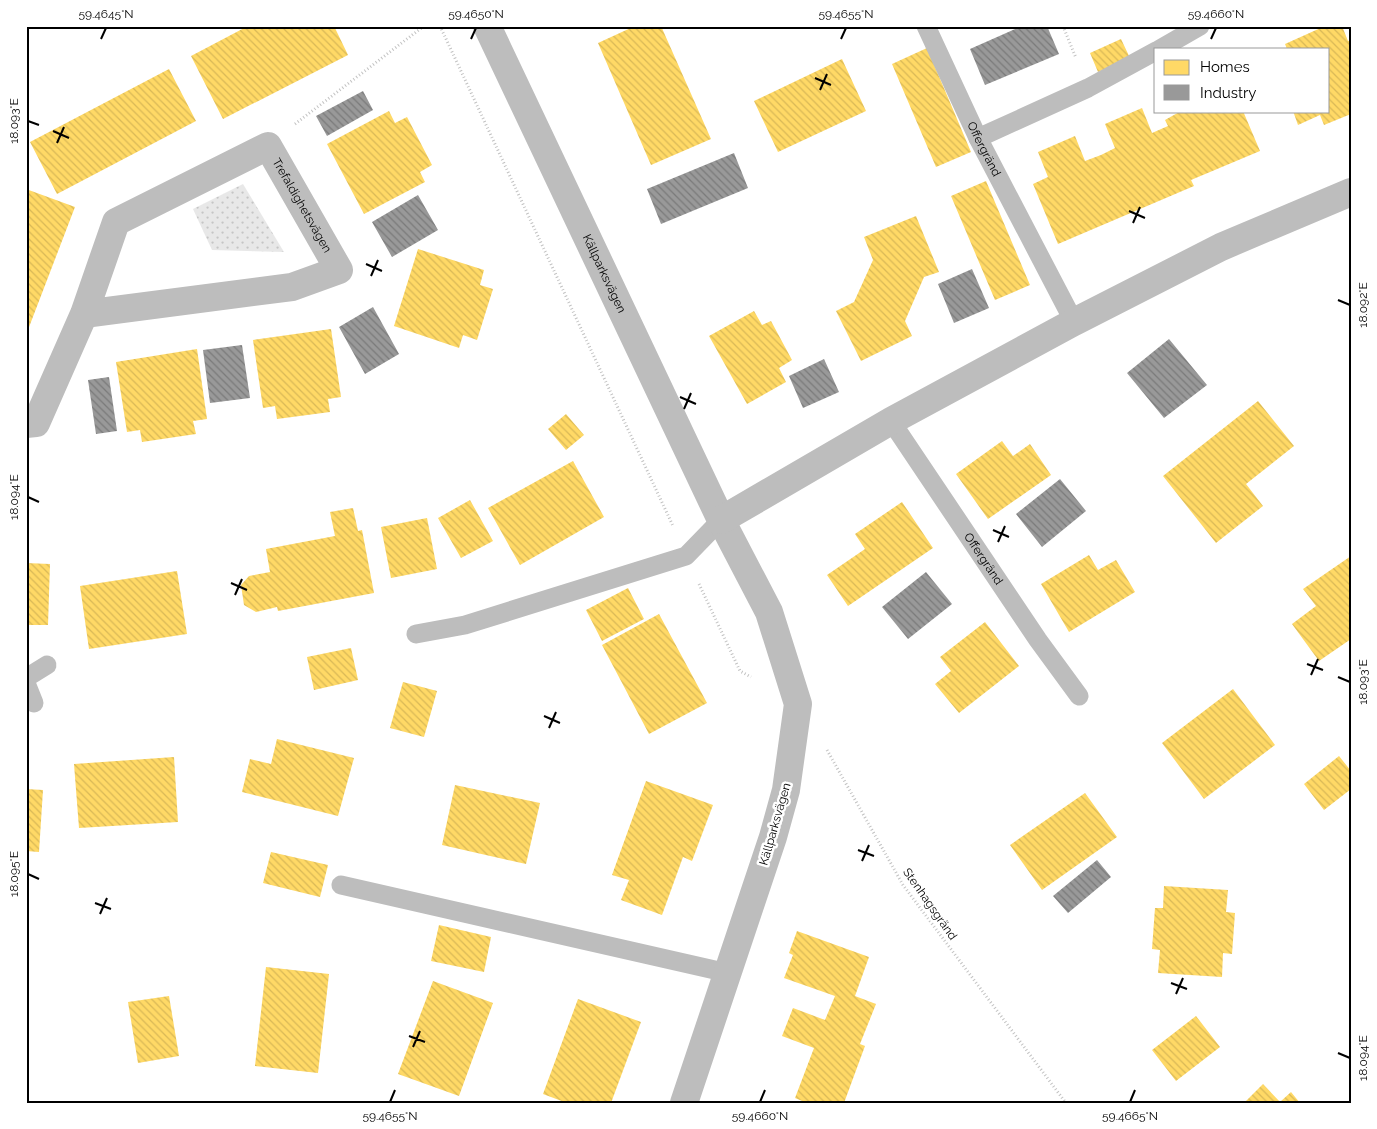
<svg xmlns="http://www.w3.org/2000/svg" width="1377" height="1129" viewBox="0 0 1377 1129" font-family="Raleway,sans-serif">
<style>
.park{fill:url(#park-dots)}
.homes{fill:url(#homes-back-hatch)}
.industry{fill:url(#industry-back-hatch)}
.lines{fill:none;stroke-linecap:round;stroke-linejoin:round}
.path{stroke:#c2c2c2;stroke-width:3;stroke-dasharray:1 2.5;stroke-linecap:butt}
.lane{stroke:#bdbdbd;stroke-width:19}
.street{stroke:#bdbdbd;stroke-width:28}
.ticks{fill:none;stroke:#000;stroke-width:2}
.labels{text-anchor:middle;stroke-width:5;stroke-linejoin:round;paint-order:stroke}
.street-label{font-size:12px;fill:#000;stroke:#fff}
.neatline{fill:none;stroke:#000;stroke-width:2}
.ticks-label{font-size:12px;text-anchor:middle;fill:#000}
</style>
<defs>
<pattern id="park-dots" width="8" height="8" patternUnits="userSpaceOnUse" patternTransform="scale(1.25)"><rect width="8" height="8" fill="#e8e8e8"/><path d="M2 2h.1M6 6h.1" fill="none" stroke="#c5c5c5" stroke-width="1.8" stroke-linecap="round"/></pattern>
<pattern id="homes-back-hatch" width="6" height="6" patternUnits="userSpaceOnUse" patternTransform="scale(1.25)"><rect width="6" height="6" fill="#ffd966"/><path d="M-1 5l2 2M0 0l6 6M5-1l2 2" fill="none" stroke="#d9b857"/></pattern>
<pattern id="industry-back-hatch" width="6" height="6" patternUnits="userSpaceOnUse" patternTransform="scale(1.25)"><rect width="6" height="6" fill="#999"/><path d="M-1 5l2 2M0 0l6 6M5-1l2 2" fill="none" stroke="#7a7a7a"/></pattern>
</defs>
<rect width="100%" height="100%" fill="#fff"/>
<path class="park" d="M243 184 284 252 212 250 193 209Z"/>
<path class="homes" d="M248 26H334L348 55 223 119 191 56Z
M635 26H661L711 139 651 165 598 43Z
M1325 26H1342L1348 41 1351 40V114L1324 125 1320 115 1298 125 1293 111H1328V49H1287L1285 44Z
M1121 39 1130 58 1098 72 1090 53Z
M927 48 971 152 936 167 892 64Z
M842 59 866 111 778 152 754 101Z
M169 69 196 121 57 194 30 142Z
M1142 108 1152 133 1168 126 1165 120 1181 111H1243L1260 151 1191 180 1194 186 1058 244 1033 184 1048 177 1038 152 1075 136 1085 161 1101 155 1115 148 1105 124Z
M389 111 395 123 407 117 432 165 420 172 425 182 364 214 327 144Z
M986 181 1030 285 995 300 951 196Z
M26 189 75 207 26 335Z
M916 216 939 272 924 277 905 321 912 336 861 361 836 311 854 302 873 260 864 237Z
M418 249 484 270 480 285 493 289 477 340 463 335 459 348 394 326Z
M754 311 762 325 771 321 792 360 779 368 786 382 747 404 709 336Z
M331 329 341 397 328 399 330 412 277 419 275 406 263 408 253 340Z
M197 349 207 419 193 421 196 434 142 442 140 430 127 432 116 362Z
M1258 401 1294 446 1246 484 1263 506 1216 543 1163 476Z
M566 414 584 435 566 450 548 429Z
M1002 441 1013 456 1030 444 1051 475 988 519 956 474Z
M573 461 604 517 520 565 488 508Z
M470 500 493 541 461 558 438 518Z
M902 502 933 548 848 606 827 575 865 549 855 534Z
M353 508 358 531 362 530 374 593 278 611 277 607 256 612 244 605 241 585 249 576 270 572 266 549 335 536 330 512Z
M427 518 437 569 391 578 381 527Z
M1089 555 1098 570 1116 560 1135 592 1069 632 1041 584Z
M1351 556V639L1319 661 1292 624 1316 606 1303 589Z
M26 563 50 564 48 625H26Z
M177 571 187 634 89 649 80 586Z
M628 588 644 619 602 641 586 610Z
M659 614 707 703 649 734 602 645Z
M985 622 1019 666 959 713 935 684 951 671 940 657Z
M351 648 358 680 314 690 307 657Z
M403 682 437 691 424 737 390 728Z
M1233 689 1275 745 1204 799 1162 743Z
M277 739 354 758 338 816 242 792 250 759 271 764Z
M1339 756 1351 771V789L1324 810 1304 784Z
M174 757 178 822 79 828 74 764Z
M646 781 713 805 692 861 683 857 662 915 621 900 629 880 612 875Z
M455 785 540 803 526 864 442 845Z
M26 789 43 790 39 852 26 851Z
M1085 793 1117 837 1042 890 1010 845Z
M271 852 328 865 320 897 263 883Z
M1164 886 1228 890 1226 912 1235 913 1232 954 1223 953 1222 977 1158 973 1160 950 1152 949 1155 908H1163Z
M439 925 491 937 484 972 431 961Z
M797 931 869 957 855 996 876 1004 860 1044 865 1046 844 1103H807L795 1098 814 1048 782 1036 793 1008 825 1020 835 996 784 978 793 955 789 953Z
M266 967 329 974 318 1073 255 1066Z
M433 981 493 1003 459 1096 398 1074Z
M169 996 179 1056 138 1063 128 1002Z
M578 999 641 1022 611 1103H567L543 1094Z
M1196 1016 1220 1047 1176 1081 1152 1050Z
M1263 1084 1280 1102 1291 1092 1300 1103H1244Z"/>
<path class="industry" d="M1022 26H1047L1059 54 985 85 970 49Z
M363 91 373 110 327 136 316 116Z
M734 153 748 188 661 224 647 189Z
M418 195 438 230 392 257 372 222Z
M972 269 989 308 954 323 938 284Z
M373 307 399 354 365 374 339 327Z
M1169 339 1207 385 1164 418 1127 373Z
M242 345 250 398 210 403 203 350Z
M824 359 839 392 803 408 789 376Z
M109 377 117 431 96 434 88 380Z
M1060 479 1086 511 1042 547 1016 514Z
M926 572 952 604 908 639 882 607Z
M1097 860 1111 877 1068 913 1053 896Z"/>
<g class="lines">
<path class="path" d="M440 26 673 526
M1063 26 1076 58
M295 124 424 26
M699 584 740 671 751 677
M827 750 903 885 1066 1103"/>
<g class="lane">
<path id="s1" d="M926 26 978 138 1074 322"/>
<path d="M1160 49 1200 26"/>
<path d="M978 138 1088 88 1156 51"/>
<path id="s2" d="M891 421 1038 640 1079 696"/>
<path d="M416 634 465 625 686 556 721 520"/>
<path d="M26 678 47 665"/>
<path d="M26 683 34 703"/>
<path d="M341 885 728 973"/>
</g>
<g class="street">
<path id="s3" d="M487 26 721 520 769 612 798 704 786 790 773 837 684 1103"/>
<path id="s4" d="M26 424 36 423 84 314 116 222 268 146 339 270 292 287 84 314"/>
<path d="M721 520 891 421 1074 322 1221 247 1351 192"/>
</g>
</g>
<path class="ticks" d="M101 39 106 28M471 39 476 28M841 39 846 28M1211 39 1216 28M815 78 831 85M820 90 827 74M28 121 39 125M53 131 69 138M57 143 64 127M1129 211 1145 218M1133 223 1140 207M366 264 382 271M371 276 378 260M1338 300 1350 305M680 397 696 404M684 409 691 393M28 497 39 502M993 530 1009 537M998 542 1005 526M231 583 247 590M235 595 242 579M1307 664 1323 670M1311 675 1318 659M1338 677 1350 682M544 716 560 723M549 728 556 712M858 850 874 856M862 861 869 845M28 874 39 879M95 903 111 909M100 914 107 898M1171 983 1187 989M1176 994 1183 978M409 1036 425 1042M413 1047 420 1031M1338 1053 1350 1058M390 1102 395 1090M760 1102 765 1090M1130 1102 1135 1090"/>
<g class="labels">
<g class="street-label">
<text dy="4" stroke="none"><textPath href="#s1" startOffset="136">Offergränd</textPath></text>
<text dy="4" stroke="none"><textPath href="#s4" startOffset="465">Trefaldighetsvägen</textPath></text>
<text dy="4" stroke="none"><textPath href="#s3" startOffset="274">Källparksvägen</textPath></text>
<text dy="4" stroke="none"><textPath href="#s2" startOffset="166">Offergränd</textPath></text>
<text transform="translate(775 824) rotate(-74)" y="4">Källparksvägen</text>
<text transform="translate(930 904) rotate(55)" y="4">Stenhagsgränd</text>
</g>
</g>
<rect width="1377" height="1129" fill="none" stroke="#ffffff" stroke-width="55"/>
<rect x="1154" y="48" width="175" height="65" fill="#ffffff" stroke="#999999"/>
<rect x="1164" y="60" width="25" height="15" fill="#ffd966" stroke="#999999"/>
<text x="1200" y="72" font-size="15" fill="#000000">Homes</text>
<rect x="1164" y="85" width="25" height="15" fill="#999999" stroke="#999999"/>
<text x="1200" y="98" font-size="15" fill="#000000">Industry</text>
<rect x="28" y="28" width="1322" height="1074" class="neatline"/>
<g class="ticks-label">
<text x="106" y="18">59.4645°N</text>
<text x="476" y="18">59.4650°N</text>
<text x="846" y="18">59.4655°N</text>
<text x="1216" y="18">59.4660°N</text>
<text transform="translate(14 121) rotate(-90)" y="4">18.093°E</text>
<text transform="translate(1363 305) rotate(-90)" y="4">18.092°E</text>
<text transform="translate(14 497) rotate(-90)" y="4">18.094°E</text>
<text transform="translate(1363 682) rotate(-90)" y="4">18.093°E</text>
<text transform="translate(14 874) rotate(-90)" y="4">18.095°E</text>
<text transform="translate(1363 1058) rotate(-90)" y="4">18.094°E</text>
<text x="390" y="1120">59.4655°N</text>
<text x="760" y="1120">59.4660°N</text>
<text x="1130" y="1120">59.4665°N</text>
</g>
</svg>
